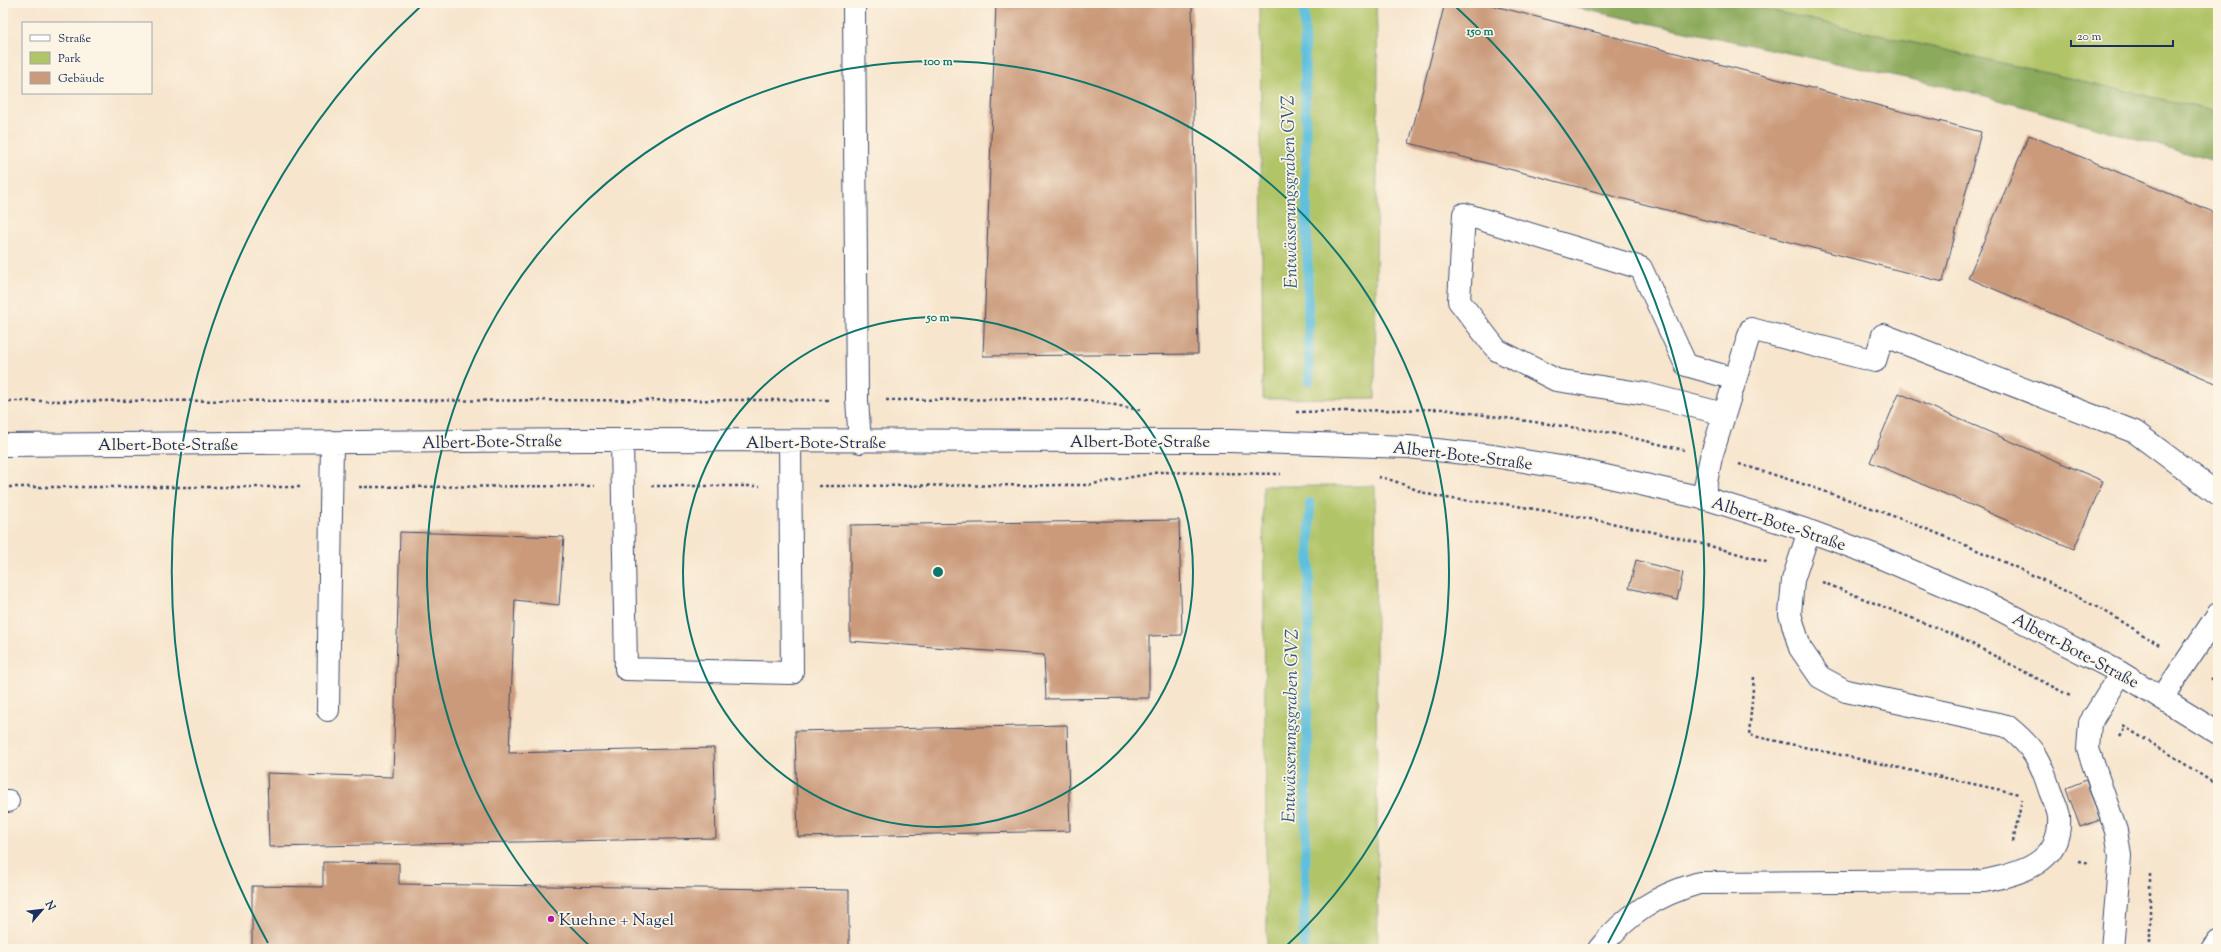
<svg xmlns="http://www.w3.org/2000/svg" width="2221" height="952" viewBox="0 0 2221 952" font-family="'Sorts Mill Goudy',serif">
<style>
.green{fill:#b1c467;stroke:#667a62}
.forest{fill:#8caa5c;stroke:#546c5d}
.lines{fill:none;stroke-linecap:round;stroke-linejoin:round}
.stream{stroke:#5fc0dd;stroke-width:10}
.building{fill:#ca9a7a}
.minor-casing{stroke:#3c4a6f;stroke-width:24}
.path{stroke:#3c4a6f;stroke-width:2.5;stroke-dasharray:3 3;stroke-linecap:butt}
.minor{stroke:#fff;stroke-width:22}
.ring{fill:none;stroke:#0f766e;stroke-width:2}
.poi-dot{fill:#b5179e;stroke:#fcf5e5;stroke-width:1.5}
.labels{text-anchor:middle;stroke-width:3.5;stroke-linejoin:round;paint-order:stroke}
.street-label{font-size:17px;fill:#1b2f5e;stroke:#fcf5e5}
.poi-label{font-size:17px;fill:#1b2f5e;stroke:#fcf5e5;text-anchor:start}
.water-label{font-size:18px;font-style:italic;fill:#2f5a84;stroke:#fcf5e5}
.centre{fill:#0f766e;stroke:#fcf5e5;stroke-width:2}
.ring-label{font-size:12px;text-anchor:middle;font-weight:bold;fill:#0f766e;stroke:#fcf5e5;stroke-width:3.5;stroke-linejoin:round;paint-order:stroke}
</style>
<rect width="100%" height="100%" fill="#fcf5e5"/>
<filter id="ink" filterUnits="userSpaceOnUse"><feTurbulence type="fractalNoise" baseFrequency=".025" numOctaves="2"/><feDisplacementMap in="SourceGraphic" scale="8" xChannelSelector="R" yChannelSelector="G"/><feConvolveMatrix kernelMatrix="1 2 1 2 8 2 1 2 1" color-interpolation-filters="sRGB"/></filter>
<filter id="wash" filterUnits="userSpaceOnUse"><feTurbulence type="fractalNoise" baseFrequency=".012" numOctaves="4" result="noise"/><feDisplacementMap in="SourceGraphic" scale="16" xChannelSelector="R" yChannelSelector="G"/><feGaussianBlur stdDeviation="0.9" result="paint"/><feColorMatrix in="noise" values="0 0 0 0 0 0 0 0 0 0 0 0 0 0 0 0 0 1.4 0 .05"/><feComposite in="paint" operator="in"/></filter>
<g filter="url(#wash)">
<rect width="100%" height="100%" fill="#f7e5cd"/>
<path class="green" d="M1260 3H1376L1378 66 1375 398 1263 399Z
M1738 3H2218V112Z
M1263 486H1375L1378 949H1267Z"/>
<path class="forest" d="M1554 3H1738L2218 112V162L1971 92Z"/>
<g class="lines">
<path class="stream" d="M1304 3 1309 381
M1304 949 1310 503"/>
</g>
<g id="blocks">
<path class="building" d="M996 3H1192L1198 354 983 356Z
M1445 3H1483L1981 132 1943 282 1409 143Z
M2029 135 2218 214V384L1968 278Z
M1899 393 2103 481 2074 549 1870 462Z
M1179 520 1182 635 1149 636V698L1046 699 1044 655 850 641V525Z
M400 532 564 537 559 605 515 600 509 753 714 748 716 838 269 847 267 773 393 777Z
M1636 560 1683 573 1677 600 1629 588Z
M1067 725 1070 831 798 837 795 731Z
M2086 780 2100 820 2080 827 2066 788Z
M323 862 399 863V884L849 890V949H252V886L323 887Z"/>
</g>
</g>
<g filter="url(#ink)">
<use href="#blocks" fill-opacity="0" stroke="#3c4a6f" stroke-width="1"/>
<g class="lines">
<defs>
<path id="minor" d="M854 3 857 400 860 442
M1724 414 1646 394 1556 380 1497 350 1459 301 1464 214 1641 268 1686 365 1735 379
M622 441 626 669 792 673 790 442
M3 445 587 440 1229 441 1408 447 1493 456 1579 470 1711 500 1809 531 1877 556 1995 607 2121 673 2218 733
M1703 498 1711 457 1751 329 1875 361 1883 335 2135 432 2218 494
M2162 698 2218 614
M328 710 332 442
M3 801H8
M1599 949C1626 915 1657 895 1699 883L1984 881C2020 874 2062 863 2059 817 2058 808 2053 799 2050 791 2040 759 2033 747 2007 726L1846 691 1820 677 1800 648 1790 614 1793 580 1809 531
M2112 949 2120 856 2116 831 2088 749 2090 723 2121 673
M2212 949 2218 941"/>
</defs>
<use href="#minor" class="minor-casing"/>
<path class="path" d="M886 400 1075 399 1095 401 1140 410
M3 401 829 400
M1296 412 1442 409 1612 433 1684 450
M1739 464C1860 500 1981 547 2093 605 2117 617 2139 633 2161 646
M1378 477C1399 480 1416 492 1436 496 1462 502 1490 501 1517 506 1603 520 1686 537 1769 563
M651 486H760
M819 486 1087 485 1160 472 1281 474
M3 487H302
M359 487 594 486
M1822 582 1959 637 2072 697
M1754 677 1749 735 2019 794
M2210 678 2218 684
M2123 726 2168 753 2218 786
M2119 737 2125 728
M2013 842 2022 800
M2079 861 2090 863
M2150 874V949"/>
<use href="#minor" class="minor"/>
</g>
</g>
<g class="ring">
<circle cx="938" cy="572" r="255"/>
<path d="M593 949A511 511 0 1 1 1283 949"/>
<path d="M268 943A766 766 0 0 1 420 7M1456 7A766 766 0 0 1 1608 943"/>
</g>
<circle class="poi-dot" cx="551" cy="919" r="4"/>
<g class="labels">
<g class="street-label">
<text transform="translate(492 441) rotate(-1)" y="6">Albert-Bote-Straße</text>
<text x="1140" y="447">Albert-Bote-Straße</text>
<text x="816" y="448">Albert-Bote-Straße</text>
<text x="168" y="450">Albert-Bote-Straße</text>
<text transform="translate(1463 455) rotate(7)" y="6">Albert-Bote-Straße</text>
<text transform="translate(1779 523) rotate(18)" y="6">Albert-Bote-Straße</text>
<text transform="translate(2076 650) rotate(28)" y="6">Albert-Bote-Straße</text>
</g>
<g class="poi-label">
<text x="559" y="925">Kuehne + Nagel</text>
</g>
<g class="water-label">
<text transform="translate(1289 192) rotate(-91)" y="6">Entwässerungsgraben GVZ</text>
<text transform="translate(1290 726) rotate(-89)" y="6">Entwässerungsgraben GVZ</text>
</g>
</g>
<circle cx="938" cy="572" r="6" class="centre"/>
<g class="ring-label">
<text x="1480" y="35">150 m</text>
<text x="938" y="65">100 m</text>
<text x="938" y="321">50 m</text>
</g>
<rect width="2221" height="952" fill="none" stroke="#fcf5e5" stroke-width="16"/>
<rect x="22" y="22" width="130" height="72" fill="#fcf5e5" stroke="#a2a6af"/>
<rect x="30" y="35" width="20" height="6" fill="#ffffff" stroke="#a2a6af"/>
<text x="58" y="42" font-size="12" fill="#1b2f5e">Straße</text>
<rect x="30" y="52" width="20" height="12" fill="#b1c467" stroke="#a2a6af"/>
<text x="58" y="62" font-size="12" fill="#1b2f5e">Park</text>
<rect x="30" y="72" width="20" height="12" fill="#ca9a7a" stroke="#a2a6af"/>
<text x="58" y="82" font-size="12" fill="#1b2f5e">Gebäude</text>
<g transform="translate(42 910) rotate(62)" stroke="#fcf5e5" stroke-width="3" paint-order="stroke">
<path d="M0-3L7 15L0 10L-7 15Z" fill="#1b2f5e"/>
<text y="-6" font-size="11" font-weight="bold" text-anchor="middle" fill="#1b2f5e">N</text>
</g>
<path d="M2071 40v6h102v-6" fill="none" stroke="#1b2f5e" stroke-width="2"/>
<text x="2077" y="40" font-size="12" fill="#1b2f5e" stroke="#fcf5e5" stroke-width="3" paint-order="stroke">20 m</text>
</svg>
